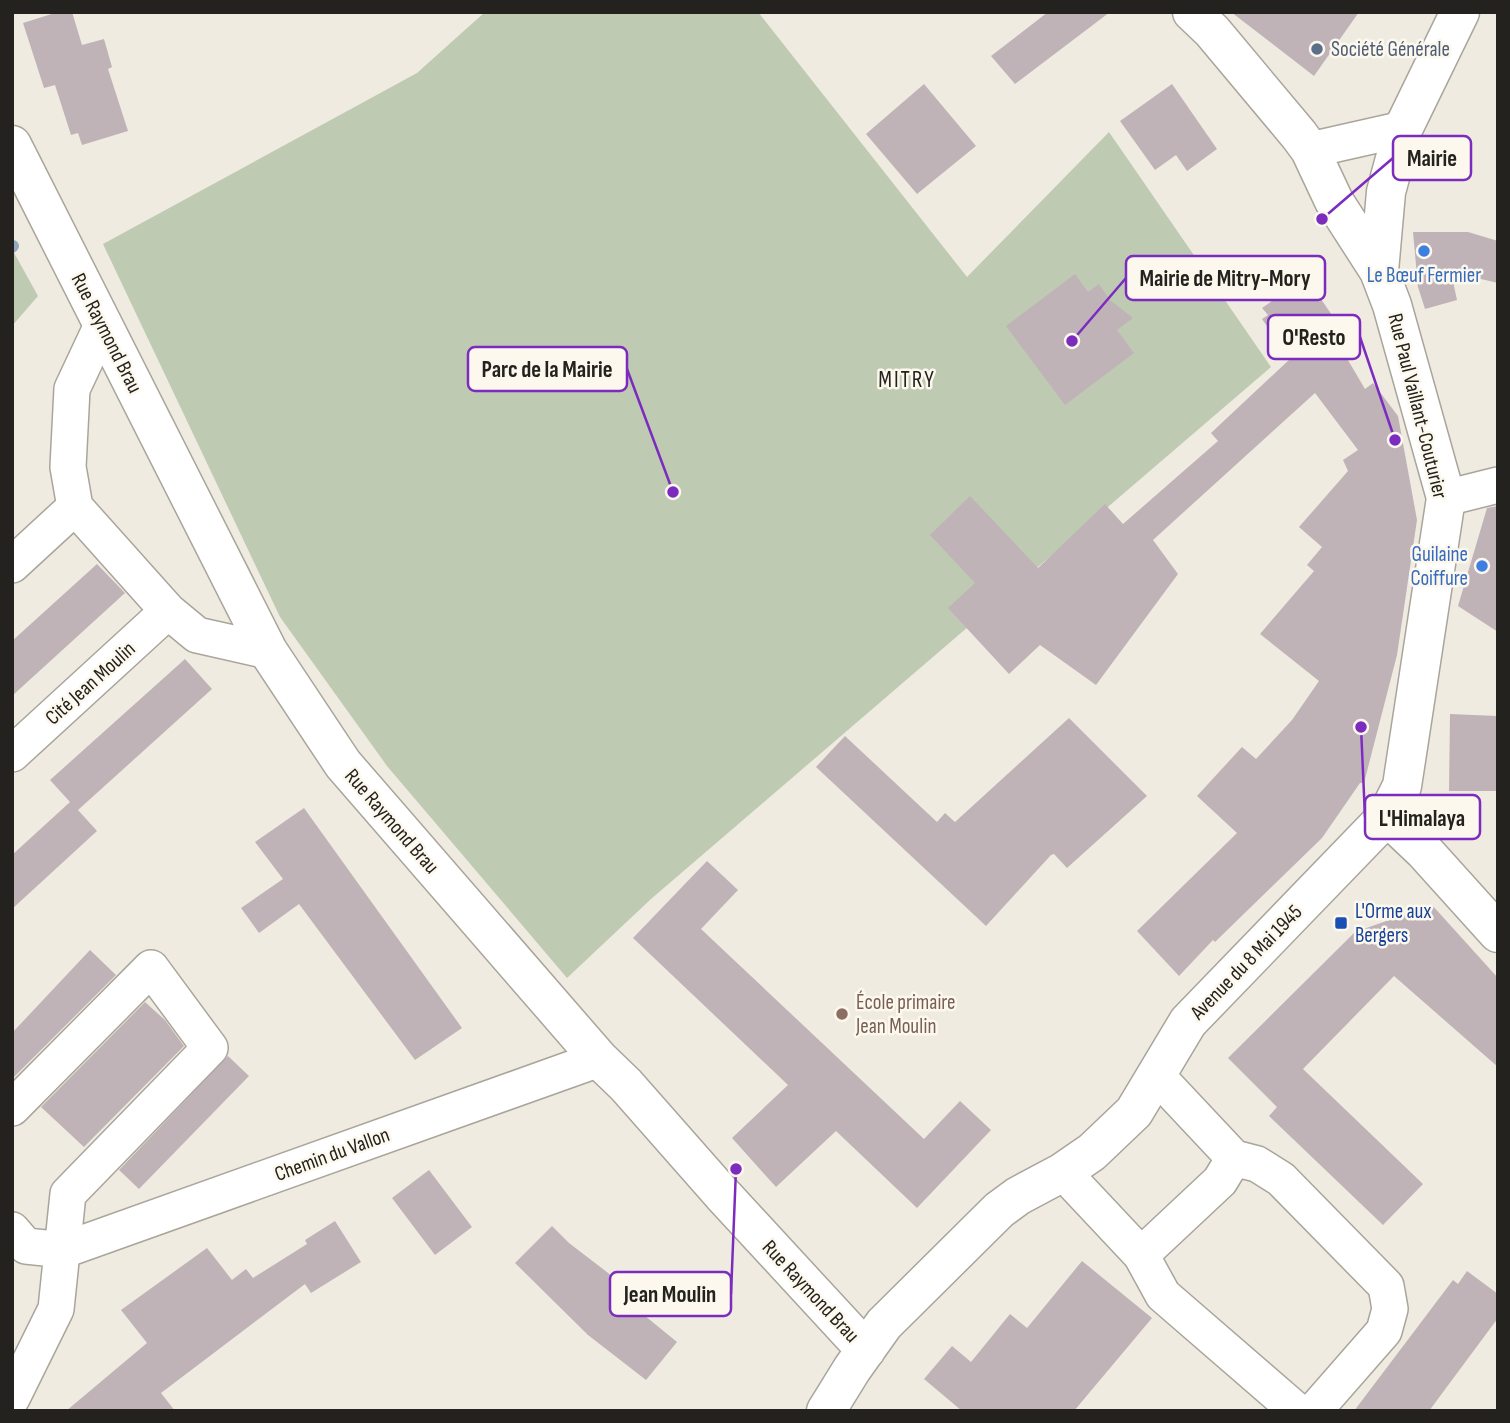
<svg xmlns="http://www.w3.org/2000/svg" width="1510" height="1423" viewBox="0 0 1510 1423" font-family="'Sofia Sans Condensed',sans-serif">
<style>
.green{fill:#becab2}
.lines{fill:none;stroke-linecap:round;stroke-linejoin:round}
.stream{stroke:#94a8c2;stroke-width:12}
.building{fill:#bfb3b8}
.minor-casing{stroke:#aaa59b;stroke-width:38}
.tertiary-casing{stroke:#aaa59b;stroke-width:41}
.minor{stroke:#fff;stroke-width:35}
.tertiary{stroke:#fff;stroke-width:38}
.service-dot{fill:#5c6f8a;stroke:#fdf8ed;stroke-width:2.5}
.shop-dot{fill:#3f7fe0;stroke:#fdf8ed;stroke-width:2.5}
.transit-dot{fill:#1a4fb4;stroke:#fdf8ed;stroke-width:2.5}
.education-dot{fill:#8d6e63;stroke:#fdf8ed;stroke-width:2.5}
.labels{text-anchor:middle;stroke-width:5;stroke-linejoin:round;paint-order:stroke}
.service-label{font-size:21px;fill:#4e5e75;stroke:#fdf8ed;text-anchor:start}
.shop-label{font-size:21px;fill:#366cbe;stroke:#fdf8ed}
.street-label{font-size:21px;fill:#24221e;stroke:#fdf8ed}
.transit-label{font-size:21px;fill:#164399;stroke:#fdf8ed;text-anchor:start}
.education-label{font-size:21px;fill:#785e54;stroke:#fdf8ed;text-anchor:start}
.neighbourhood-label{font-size:23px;letter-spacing:2px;fill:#24221e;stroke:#fdf8ed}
.leader{fill:none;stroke:#7b2cbf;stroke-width:2.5}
.callout-dot{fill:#7b2cbf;stroke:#fdf8ed;stroke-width:2.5}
.callout{fill:#fdf8ed;stroke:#7b2cbf;stroke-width:2.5}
.callout-label{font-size:23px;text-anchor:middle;font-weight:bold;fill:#24221e}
</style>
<rect width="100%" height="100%" fill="#f0ebe0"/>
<path class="green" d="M485 12H758L967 277 1109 132 1271 367 651 899 567 978 387 766 280 617 103 244 417 73Z
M12 249 38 296 12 326Z"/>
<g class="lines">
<path class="stream" d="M12 247 13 246"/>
</g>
<path class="building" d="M58 12H72L82 45 104 39 112 67 108 69 128 131 82 145 78 133 71 135 55 85 44 88 23 23Z
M1048 12H1110L1015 84 991 56Z
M1231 12H1359L1314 76Z
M924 84 976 146 917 194 866 134Z
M1172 84 1217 149 1187 171 1176 155 1155 170 1120 121Z
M1413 232H1468L1498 241V283L1451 272 1457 300 1425 309 1418 287Z
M1075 274 1088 292 1099 284 1110 300 1133 318 1117 330 1134 353 1065 405 1006 326Z
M1306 277 1340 327 1332 333 1365 389 1373 383 1398 416 1417 520 1397 655 1364 783H1360L1322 838 1215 942 1213 940 1179 976 1137 931 1237 833 1197 796 1242 747 1256 759 1292 720 1319 681 1260 634 1314 571 1307 565 1322 547 1299 527 1348 471 1343 460 1358 450 1315 393 1153 540 1178 574 1096 685 1040 645 1009 674 948 608 975 583 930 535 970 496 1038 568 1105 504 1123 524 1218 441 1211 433 1290 359 1262 319 1268 315 1262 308Z
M1498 506V632L1458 606 1487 508Z
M97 564 125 593 12 696V641Z
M185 659 212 689 78 810 97 831 12 909V855L70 802 50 780Z
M1450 714 1498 716V791H1449Z
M1069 718 1147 796 1067 868 1054 854 1051 855 986 926 816 767 845 736 937 822 945 813 955 822Z
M304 808 462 1028 415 1060 299 904 259 933 241 908 283 879 255 842Z
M707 861 738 890 701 929 924 1139 960 1101 991 1130 917 1208 836 1131 776 1187 732 1138 788 1085 633 938Z
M1432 905 1498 978V1067L1394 976 1303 1069 1423 1184 1383 1225 1269 1116 1277 1107 1228 1058 1355 932Z
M90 950 116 975 12 1079V1033Z
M145 1002 165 1020 184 1046 84 1147 41 1107Z
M228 1056 249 1076 139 1189 119 1170Z
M429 1170 472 1227 435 1255 392 1198Z
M335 1221 361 1262 311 1293 305 1284 161 1393 175 1411H66L147 1343 121 1310 207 1248 232 1280 246 1269 253 1278 307 1244 305 1240Z
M552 1226 569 1243 646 1302 639 1311 677 1342 646 1380 588 1335 515 1263Z
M1082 1261 1152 1318 1074 1411H962L924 1379 952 1346 971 1362 1010 1314 1027 1328Z
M1467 1271 1498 1294V1318L1429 1411H1354L1453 1280 1458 1284Z"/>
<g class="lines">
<defs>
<path id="minor" d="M1310 150 1403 129
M103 323 72 389 68 467 75 507 168 611 197 635 268 651
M1446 498 1498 485
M12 565 75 507
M12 754 168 611
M1157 1076 1234 1158 1257 1164 1281 1179 1386 1286 1390 1309 1384 1331 1314 1411
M12 1108 151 968 210 1048 68 1194 56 1309 12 1398
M1063 1172 1141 1255 1163 1295 1297 1411
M12 1230 26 1246 64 1250 599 1059
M1141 1255 1220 1181 1234 1158"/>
<path id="tertiary" d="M12 145 268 651 343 764 599 1059 626 1085 722 1194 866 1350
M1379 271 1386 192 1403 129 1460 12
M1387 816 1424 851 1498 933
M826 1411 852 1369 884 1324 999 1210 1018 1196 1063 1172 1092 1152 1134 1112 1188 1022 1387 816 1402 786 1446 498 1392 305 1379 271 1334 201 1310 150 1299 135 1212 31 1192 12"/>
</defs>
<use href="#minor" class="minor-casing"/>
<use href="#tertiary" class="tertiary-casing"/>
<use href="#minor" class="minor"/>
<use href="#tertiary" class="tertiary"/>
</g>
<circle class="service-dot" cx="1317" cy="49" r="7"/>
<g class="shop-dot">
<circle cx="1424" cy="251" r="7"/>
<circle cx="1482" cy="566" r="7"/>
</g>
<rect class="transit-dot" x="1334" y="916" width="14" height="14" rx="3.5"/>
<circle class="education-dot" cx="842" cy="1014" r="7"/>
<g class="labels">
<g class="service-label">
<text x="1331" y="56">Société Générale</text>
</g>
<g class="shop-label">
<text x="1424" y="282">Le Bœuf Fermier</text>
<text x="1468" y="561" text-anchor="end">Guilaine<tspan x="1468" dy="24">Coiffure</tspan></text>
</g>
<g class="street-label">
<text transform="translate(107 333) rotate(63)" y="7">Rue Raymond Brau</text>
<text transform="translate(1418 406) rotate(76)" y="7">Rue Paul Vaillant-Couturier</text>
<text transform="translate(90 683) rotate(-42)" y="7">Cité Jean Moulin</text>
<text transform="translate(392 821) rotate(49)" y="7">Rue Raymond Brau</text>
<text transform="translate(1246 962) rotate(-46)" y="7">Avenue du 8 Mai 1945</text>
<text transform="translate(332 1154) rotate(-20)" y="7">Chemin du Vallon</text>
<text transform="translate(811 1291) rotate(47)" y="7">Rue Raymond Brau</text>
</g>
<g class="transit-label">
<text x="1355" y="918">L'Orme aux<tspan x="1355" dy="24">Bergers</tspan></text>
</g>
<g class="education-label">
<text x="856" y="1009">École primaire<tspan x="856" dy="24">Jean Moulin</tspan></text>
</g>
<g class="neighbourhood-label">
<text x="907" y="387">MITRY</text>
</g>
</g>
<path class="leader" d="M1322 219L1393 158M1072 341L1126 278M1395 440L1360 337M673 492L627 369M1361 727L1365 817M736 1169L731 1294"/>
<g class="callout-dot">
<circle cx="1322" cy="219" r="7"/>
<circle cx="1072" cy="341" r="7"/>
<circle cx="1395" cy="440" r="7"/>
<circle cx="673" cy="492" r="7"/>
<circle cx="1361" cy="727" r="7"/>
<circle cx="736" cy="1169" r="7"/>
</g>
<g class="callout">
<rect x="1393" y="136" width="78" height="44" rx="7"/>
<rect x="1126" y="256" width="199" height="44" rx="7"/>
<rect x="1268" y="315" width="92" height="44" rx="7"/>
<rect x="468" y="347" width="159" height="44" rx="7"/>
<rect x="1365" y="795" width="115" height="44" rx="7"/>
<rect x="610" y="1272" width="121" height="44" rx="7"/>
</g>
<g class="callout-label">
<text x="1432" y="166">Mairie</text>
<text x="1225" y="286">Mairie de Mitry-Mory</text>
<text x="1314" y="345">O'Resto</text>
<text x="547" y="377">Parc de la Mairie</text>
<text x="1422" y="826">L'Himalaya</text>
<text x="670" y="1302">Jean Moulin</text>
</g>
<rect width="1510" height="1423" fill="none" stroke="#24221e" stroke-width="28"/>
</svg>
